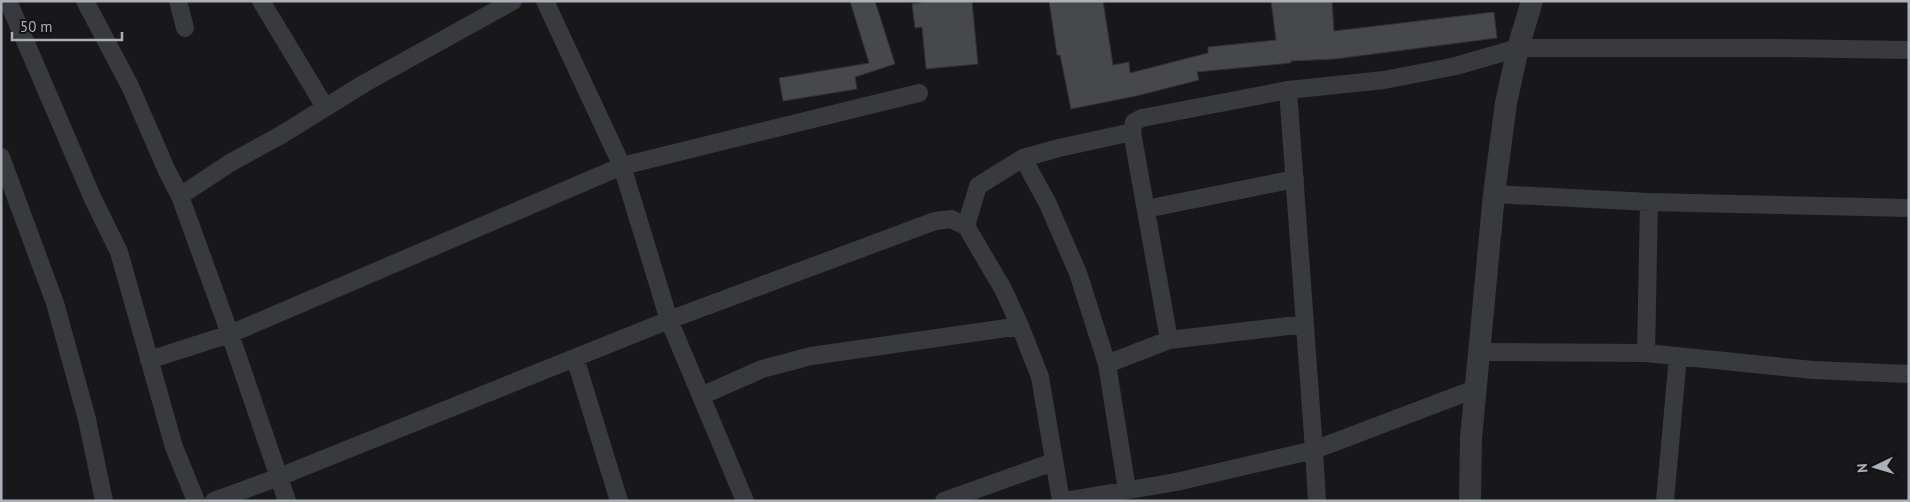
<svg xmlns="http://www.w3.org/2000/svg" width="1910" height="502" viewBox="0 0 1910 502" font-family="'PT Sans',sans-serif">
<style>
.building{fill:#47484c;stroke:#323235}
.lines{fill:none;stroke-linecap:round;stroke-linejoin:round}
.minor{stroke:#393a3e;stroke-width:18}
.tertiary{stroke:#393a3e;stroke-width:22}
</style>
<rect width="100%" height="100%" fill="#18181a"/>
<path class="building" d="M850 1H875L895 64 855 77 857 89 783 101 779 78 869 63Z
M930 1H972L978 64 926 69 922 27 915 28 912 4Z
M1049 1H1103L1113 65 1129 62 1130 73 1208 53V47L1276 40 1271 1H1332L1334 31 1494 12 1497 38 1335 59 1291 61V63L1197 72 1199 80 1136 96 1071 109 1060 55H1057Z"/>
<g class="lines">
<path class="minor" d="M8 1 93 199 119 252 174 447 196 501
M85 1 130 86 167 171 180 196 230 163 281 135 365 83 513 1
M178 1 185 28
M261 1 325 107
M545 1 622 166 669 320 745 501
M1288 90 1314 450 1475 389
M1 157 55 303 87 419 104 501
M1023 158 1048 204 1078 273 1107 364 1127 490
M1494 194 1649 202 1909 208
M180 196 230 334 287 501
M1146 209 1295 179
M966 226 978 186 1023 158 1059 148 1132 132
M1169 340 1132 132 1134 122 1142 118 1288 90 1384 80 1456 66 1518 48H1779L1909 50
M1479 352 1646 353 1813 370 1909 374
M1646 353 1649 202
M575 358 619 501
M149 360 230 334 622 166 919 93
M1107 364 1169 340 1305 324
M701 396 762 369 811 356 1020 326
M214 501 279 477 669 320 935 221 951 219 966 226 1003 289 1020 326 1040 377 1061 501
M944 501 1053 462
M1064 501 1176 482 1314 450 1317 501
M1665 501 1678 356"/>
<path class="tertiary" d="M1470 501 1471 438 1494 194 1506 103 1518 48 1532 1"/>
</g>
<rect width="1910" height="502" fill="none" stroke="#abb0b8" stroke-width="5"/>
<g transform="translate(1875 467) rotate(265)" stroke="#131315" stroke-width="4" paint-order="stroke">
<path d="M0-4L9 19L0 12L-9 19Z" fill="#abb0b8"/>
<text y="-8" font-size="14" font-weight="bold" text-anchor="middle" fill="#abb0b8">N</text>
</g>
<path d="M12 32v8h110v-8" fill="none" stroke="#abb0b8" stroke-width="2.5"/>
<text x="20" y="32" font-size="15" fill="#abb0b8" stroke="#131315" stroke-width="4" paint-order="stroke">50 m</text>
</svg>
